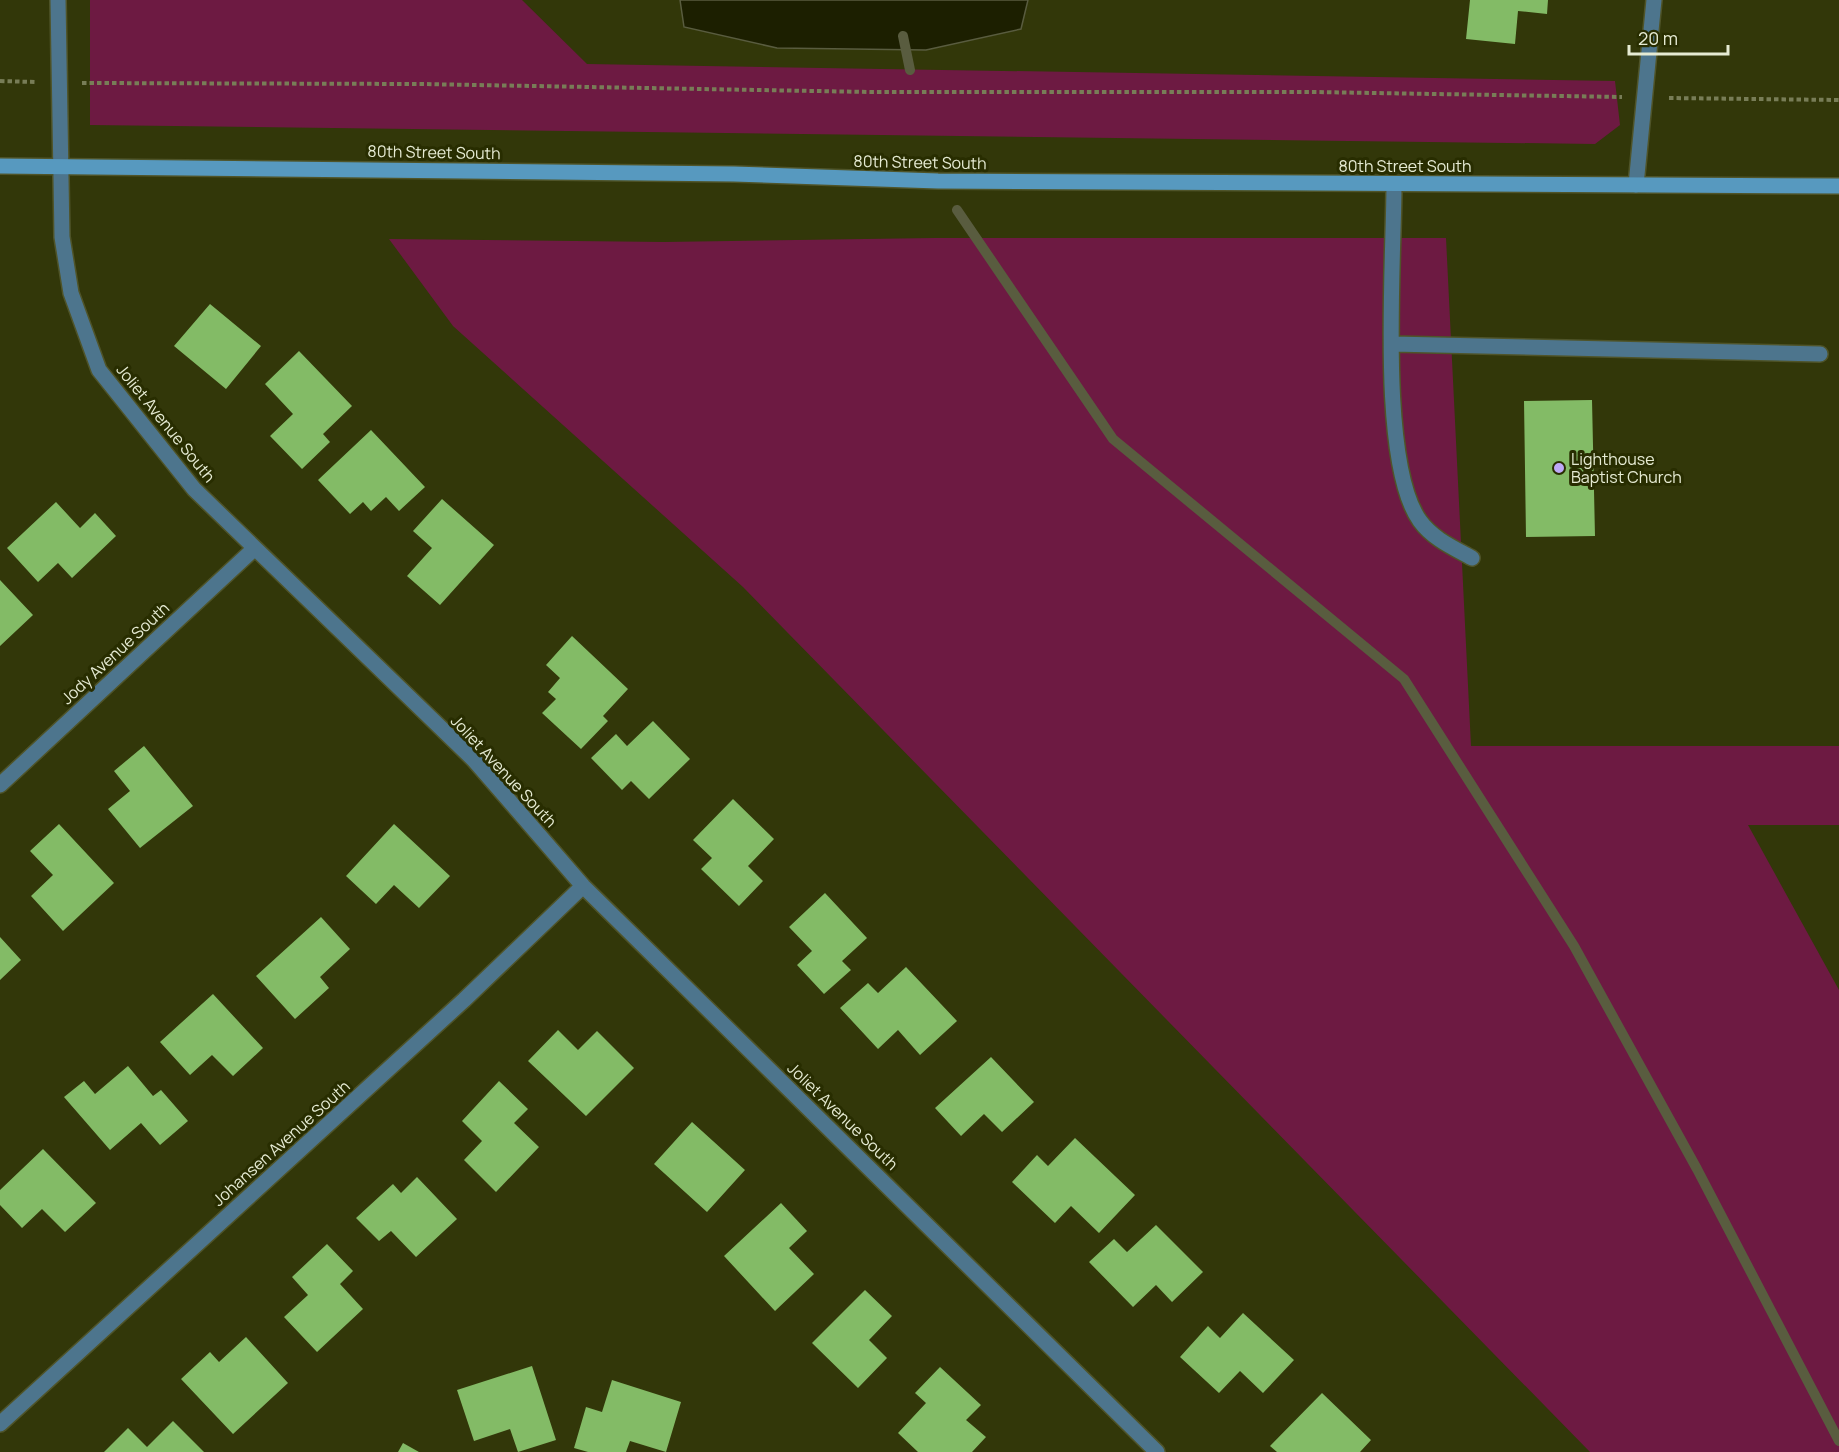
<svg xmlns="http://www.w3.org/2000/svg" width="1839" height="1452" viewBox="0 0 1839 1452" font-family="Manrope,sans-serif">
<style>
.green{fill:#6d1a42}
.water{fill:#1c1f00;stroke:#595c3f;stroke-width:1.5}
.lines{fill:none;stroke-linecap:round;stroke-linejoin:round}
.stream{stroke:#595c3f;stroke-width:10}
.building{fill:#83bb66}
.lane-casing{stroke:#4f5429;stroke-width:18}
.street-casing{stroke:#4f5429;stroke-width:18}
.secondary-casing{stroke:#4f5429;stroke-width:18}
.path{stroke:#787d57;stroke-width:4;stroke-dasharray:4.5 3;stroke-linecap:butt}
.lane{stroke:#4d758d;stroke-width:15}
.street{stroke:#4d758d;stroke-width:15}
.secondary{stroke:#5799bf;stroke-width:15}
.poi-dot{fill:#bda9f5;stroke:#282d00;stroke-width:2}
.labels{text-anchor:middle;stroke-width:6;stroke-linejoin:round;paint-order:stroke}
.street-label{font-size:16px;fill:#e6ebd3;stroke:#282d00}
.poi-label{font-size:16px;fill:#e6ebd3;stroke:#282d00;text-anchor:start}
</style>
<rect width="100%" height="100%" fill="#323709"/>
<path class="green" d="M90 0H522L587 64 1615 81 1620 125 1595 144 90 125Z
M934 238H1446L1471 746H1839V825H1748L1839 990V1452H1590L743 587 453 326 389 239 664 242Z"/>
<path class="water" d="M680 0H1028L1021 29 926 50 777 48 684 27Z"/>
<g class="lines">
<path class="stream" d="M903 36 910 70
M957 210 1113 439 1404 679 1574 946 1697 1169 1839 1441"/>
</g>
<path class="building" d="M1470 0H1548L1547 14 1518 11 1515 44 1466 39Z
M210 304 261 346 226 389 174 346Z
M299 351 352 406 323 434 330 442 302 469 270 436 293 414 265 384Z
M1592 400 1595 536 1526 537 1524 401Z
M371 430 425 487 399 511 386 497 371 511 363 502 350 514 318 480Z
M442 499 494 545 440 605 407 576 432 548 413 531Z
M56 502 80 528 95 513 116 536 72 578 58 563 38 582 7 548Z
M0 580 33 615 0 646Z
M572 636 628 689 603 716 608 721 581 749 542 713 556 699 548 692 560 678 546 665Z
M653 721 690 759 649 799 631 781 622 790 591 758 616 734 627 746Z
M144 746 193 806 140 848 108 809 130 791 114 771Z
M733 799 774 839 748 866 763 881 739 906 701 869 712 858 693 840Z
M59 824 114 883 63 931 31 896 53 875 30 851Z
M394 824 450 876 419 908 394 885 376 904 346 876Z
M825 893 867 938 842 961 851 970 824 994 797 965 812 951 789 927Z
M321 917 350 949 320 977 329 988 295 1019 256 976Z
M0 937 21 960 0 980Z
M906 967 957 1021 920 1055 898 1030 878 1049 840 1008 868 983 878 993Z
M213 994 263 1048 233 1076 212 1055 190 1075 160 1042Z
M558 1030 578 1050 597 1031 634 1068 586 1116 528 1061Z
M991 1057 1034 1102 1002 1132 984 1114 961 1136 935 1108Z
M128 1066 153 1096 161 1090 188 1121 160 1145 141 1123 110 1150 64 1097 84 1081 95 1094Z
M499 1081 528 1109 514 1123 539 1147 496 1192 464 1160 482 1141 462 1121Z
M692 1122 745 1170 707 1212 654 1164Z
M1075 1138 1135 1195 1099 1233 1071 1206 1055 1223 1012 1182 1037 1155 1048 1166Z
M43 1149 96 1203 65 1232 42 1209 22 1228 0 1205V1190Z
M417 1177 457 1219 416 1257 391 1231 379 1241 356 1218 393 1184 401 1193Z
M781 1203 807 1231 789 1248 814 1274 775 1311 724 1256Z
M1156 1225 1203 1272 1172 1302 1156 1285 1133 1307 1089 1262 1114 1239 1127 1252Z
M327 1244 353 1271 340 1284 363 1309 317 1352 284 1317 308 1295 292 1277Z
M865 1290 892 1316 869 1340 887 1358 858 1388 812 1343Z
M1243 1313 1294 1360 1263 1393 1240 1371 1219 1393 1180 1357 1208 1326 1220 1338Z
M246 1337 288 1383 233 1434 181 1379 210 1352 219 1362Z
M532 1366 556 1440 518 1452 510 1429 474 1441 457 1390Z
M940 1367 981 1405 966 1420 986 1437 972 1452H918L898 1433 926 1403 915 1393Z
M612 1380 681 1402 666 1452 630 1441 626 1452H588L574 1448 586 1407 602 1412Z
M1322 1393 1371 1440 1360 1452H1277L1270 1446Z
M173 1421 204 1452H104L128 1428 147 1447Z
M403 1443 419 1452H398Z"/>
<g class="lines">
<defs>
<path id="lane" d="M1394 184C1394 261 1378 463 1420 521 1433 539 1454 548 1472 558
M1393 344 1820 354"/>
<path id="street" d="M58 0 62 237 71 293 99 370 194 489 474 760 583 886 1157 1452
M1636 185 1654 0
M0 785 255 548
M0 1424 464 1000 583 886"/>
<path id="secondary" d="M0 166 734 174 938 181 1839 186"/>
</defs>
<use href="#lane" class="lane-casing"/>
<use href="#street" class="street-casing"/>
<use href="#secondary" class="secondary-casing"/>
<path class="path" d="M0 81 35 82
M82 83 420 84 871 92H1312L1622 97
M1669 98 1839 100"/>
<use href="#lane" class="lane"/>
<use href="#street" class="street"/>
<use href="#secondary" class="secondary"/>
</g>
<circle class="poi-dot" cx="1559" cy="468" r="6"/>
<g class="labels">
<g class="street-label">
<text transform="translate(434 152) rotate(1)" y="6">80th Street South</text>
<text transform="translate(920 162) rotate(1)" y="6">80th Street South</text>
<text x="1405" y="172">80th Street South</text>
<text transform="translate(166 423) rotate(51)" y="6">Joliet Avenue South</text>
<text transform="translate(115 653) rotate(-43)" y="6">Jody Avenue South</text>
<text transform="translate(504 771) rotate(47)" y="6">Joliet Avenue South</text>
<text transform="translate(843 1116) rotate(44)" y="6">Joliet Avenue South</text>
<text transform="translate(281 1143) rotate(-42)" y="6">Johansen Avenue South</text>
</g>
<g class="poi-label">
<text x="1571" y="465">Lighthouse<tspan x="1571" dy="18">Baptist Church</tspan></text>
</g>
</g>
<path d="M1629 45v9h99v-9" fill="none" stroke="#e6ebd3" stroke-width="3"/>
<text x="1638" y="45" font-size="18" fill="#e6ebd3" stroke="#282d00" stroke-width="4.5" paint-order="stroke">20 m</text>
</svg>
